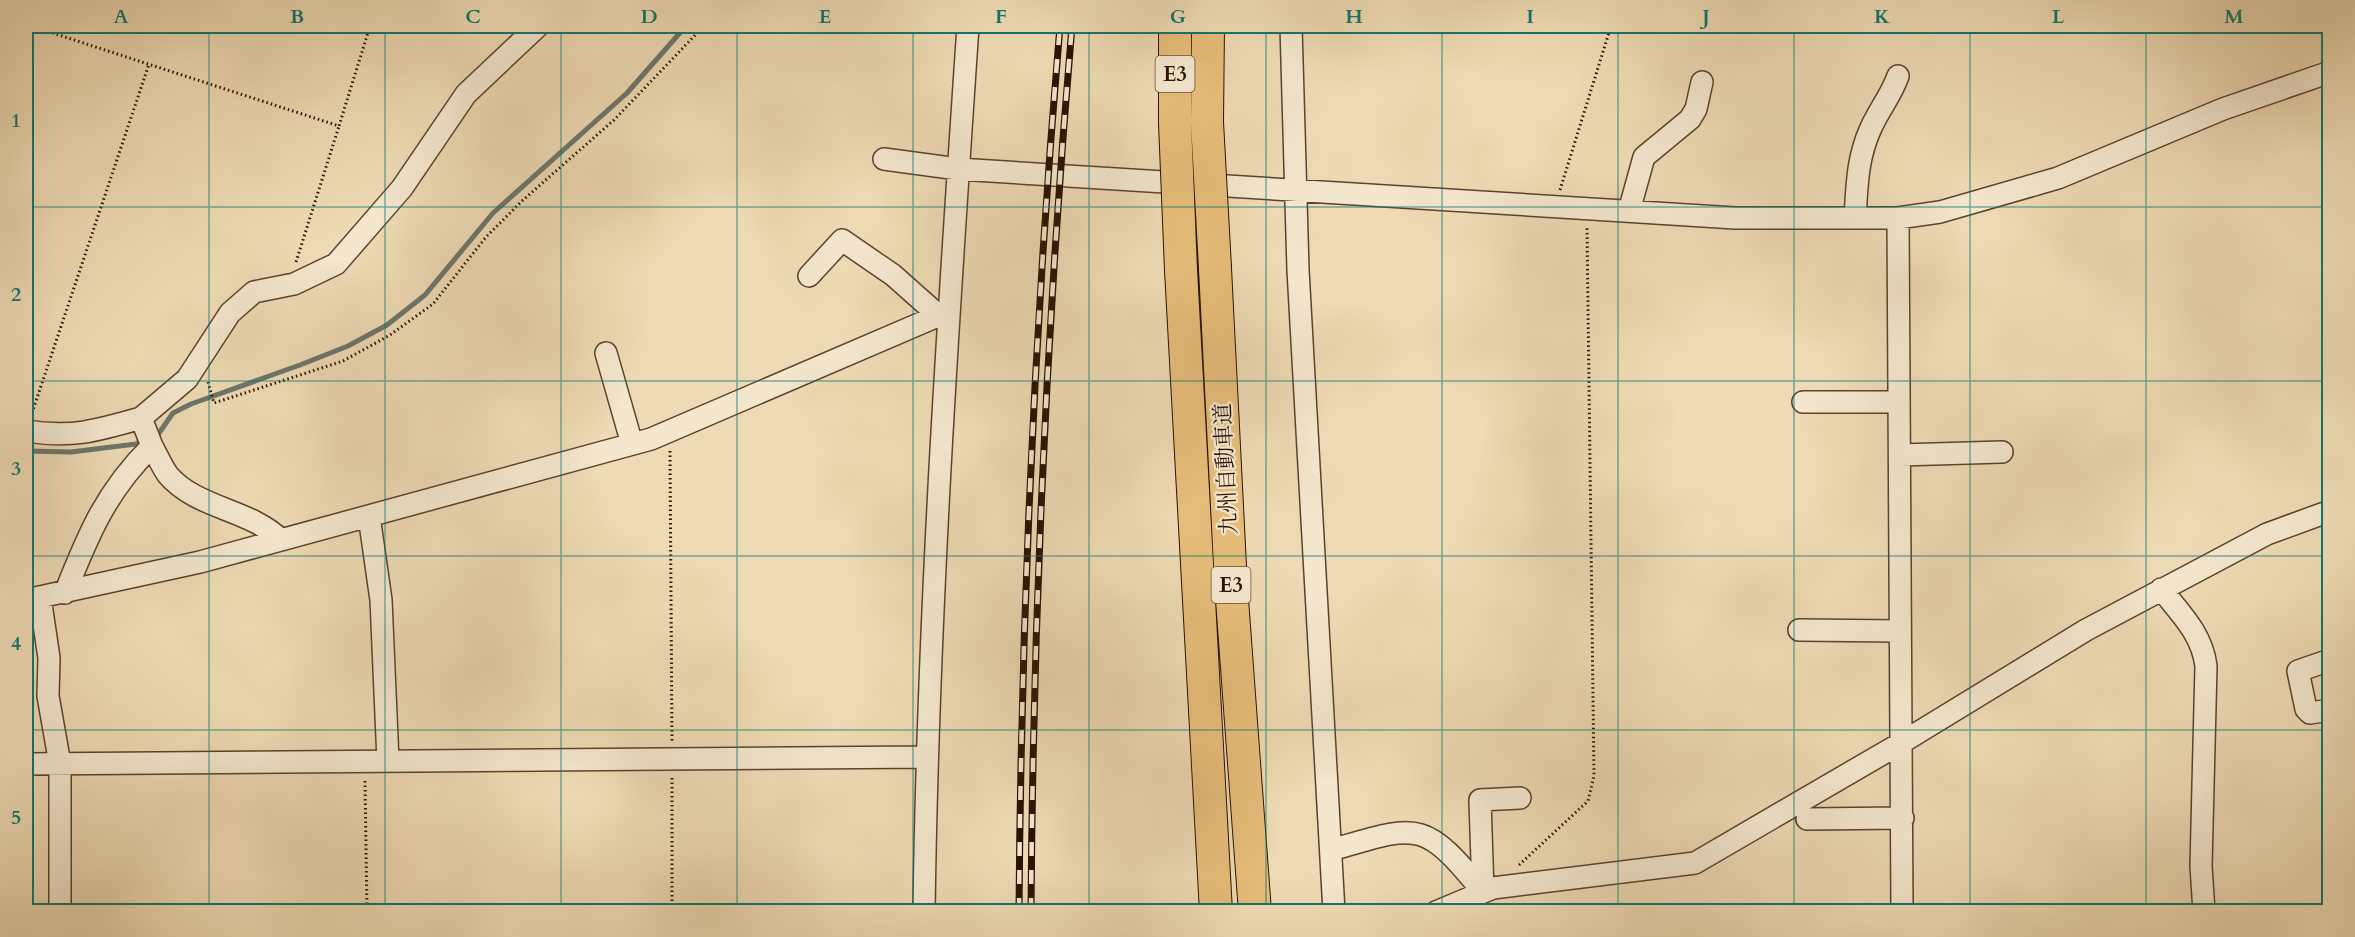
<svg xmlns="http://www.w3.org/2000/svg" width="2355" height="937" viewBox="0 0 2355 937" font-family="Cardo,'Noto Serif JP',serif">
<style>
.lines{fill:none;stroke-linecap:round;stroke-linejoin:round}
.stream{stroke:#6c766b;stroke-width:5}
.minor-casing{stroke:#5a422e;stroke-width:24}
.highway-casing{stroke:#291001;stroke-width:34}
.path{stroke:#291001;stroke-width:3;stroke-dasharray:1.5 3;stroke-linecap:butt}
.minor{stroke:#f4e7ce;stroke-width:21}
.highway{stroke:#e7bd7a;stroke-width:32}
.rail-casing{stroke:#291001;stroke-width:7}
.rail{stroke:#f4e7ce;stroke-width:4.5;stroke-dasharray:14;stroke-linecap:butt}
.highway-bridge-casing{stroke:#291001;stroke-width:34;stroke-linecap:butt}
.highway-bridge{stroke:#e7bd7a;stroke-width:32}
.grid{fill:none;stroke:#0f766e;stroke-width:1.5;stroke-opacity:0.55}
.labels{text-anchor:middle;stroke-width:4.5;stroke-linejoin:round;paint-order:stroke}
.shield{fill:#f4e7ce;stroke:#66503e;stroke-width:1.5}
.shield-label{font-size:21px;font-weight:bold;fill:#291001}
.street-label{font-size:22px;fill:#291001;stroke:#f4e7ce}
.neatline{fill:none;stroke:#0f766e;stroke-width:2}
.grid-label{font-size:20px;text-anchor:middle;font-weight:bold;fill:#0f766e}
</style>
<rect width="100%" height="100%" fill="#eedab4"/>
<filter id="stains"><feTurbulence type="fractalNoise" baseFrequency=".00333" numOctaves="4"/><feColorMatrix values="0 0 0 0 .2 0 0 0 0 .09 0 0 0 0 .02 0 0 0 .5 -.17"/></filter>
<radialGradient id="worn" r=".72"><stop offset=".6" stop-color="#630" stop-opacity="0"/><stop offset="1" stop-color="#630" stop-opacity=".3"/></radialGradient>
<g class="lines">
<path class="stream" d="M152 436 159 433 173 413 191 404 300 365 348 346 387 325 425 295 493 213 627 93 686 26
M26 451 71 452 136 444 144 440"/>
<defs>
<path id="minor" d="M1291 26 1298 270 1334 912
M884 159 958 169 1735 218H1898L1940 212 2058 178 2223 109 2330 72
M1629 211 1644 157 1690 119 1696 109 1702 82
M1855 218C1857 187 1857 159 1870 130 1878 111 1891 96 1898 76
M1898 218 1902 912
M809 276 842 240 893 275 938 315
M606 353 632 444
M1803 402H1899
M26 431C72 438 96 431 141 418
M152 446C157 455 162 467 168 475 197 509 250 509 281 540
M1900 455 2002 452
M369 516 381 600 388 761
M2161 589C2181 614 2202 634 2206 666L2201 866 2204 912
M65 593C88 535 106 491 152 446L141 418 187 379 230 313 254 292 294 284 336 264 402 188 466 94 538 26
M40 597 49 658 48 696 60 764V912
M26 600 200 562 651 439 947 312
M1799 630 1900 631
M2330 660 2298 671 2306 709 2310 713 2330 710
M26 764 926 757
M1807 819 1903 818
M1331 850C1418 825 1423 818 1483 892
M1483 892 1480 800 1520 798
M924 912C928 616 948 321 968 26
M1436 912 1493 888 1695 863 1901 743 2086 630 2267 534 2330 511"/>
<path id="highway" d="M1207 122 1208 26
M1175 123V26
M1215 268 1231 586 1255 912
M1181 270 1216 912"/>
</defs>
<use href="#minor" class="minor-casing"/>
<use href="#highway" class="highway-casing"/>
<path class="path" d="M31 26 339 126 370 26
M1560 190 1611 26
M296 262 339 126
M208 382 214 403 343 361 390 335 433 304 486 237 523 200 614 120 704 26
M32 413 149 64
M670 451 672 742
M672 778V912
M365 781 367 912
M1519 865 1588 801 1594 776 1587 228"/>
<use href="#minor" class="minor"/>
<use href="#highway" class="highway"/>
<defs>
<path id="rail" d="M1019 912C1021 616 1035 320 1060 26
M1031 912C1033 616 1047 320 1072 26"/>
</defs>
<use href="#rail" class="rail-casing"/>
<use href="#rail" class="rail"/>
<defs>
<path id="highway-bridge" d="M1207 122 1215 268
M1175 123 1181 270"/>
</defs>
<use href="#highway-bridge" class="highway-bridge-casing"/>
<use href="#highway-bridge" class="highway-bridge"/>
</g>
<path class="grid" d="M209 26V912M385 26V912M561 26V912M737 26V912M913 26V912M1089 26V912M1266 26V912M1442 26V912M1618 26V912M1794 26V912M1970 26V912M2146 26V912M26 207H2330M26 381H2330M26 556H2330M26 730H2330"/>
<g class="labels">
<g class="shield">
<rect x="1155.5" y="56" width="39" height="36" rx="4.5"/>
<rect x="1211.5" y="567" width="39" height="36" rx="4.5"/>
</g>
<g class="shield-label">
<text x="1175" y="81">E3</text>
<text x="1231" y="592">E3</text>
</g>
<g class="street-label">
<text transform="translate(1225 469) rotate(-93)" y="8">九州自動車道</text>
</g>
</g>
<rect width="2355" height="937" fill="none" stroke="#eedab4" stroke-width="66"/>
<rect x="33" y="33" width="2289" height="871" class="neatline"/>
<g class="grid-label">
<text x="121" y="23">A</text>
<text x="297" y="23">B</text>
<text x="473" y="23">C</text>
<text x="649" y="23">D</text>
<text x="825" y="23">E</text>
<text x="1001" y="23">F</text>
<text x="1178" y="23">G</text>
<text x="1354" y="23">H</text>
<text x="1530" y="23">I</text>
<text x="1706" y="23">J</text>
<text x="1882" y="23">K</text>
<text x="2058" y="23">L</text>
<text x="2234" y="23">M</text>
<text x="16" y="127">1</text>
<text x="16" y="301">2</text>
<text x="16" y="475">3</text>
<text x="16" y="650">4</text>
<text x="16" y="824">5</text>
</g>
<rect width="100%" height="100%" filter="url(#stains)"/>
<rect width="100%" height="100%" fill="url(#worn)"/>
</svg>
